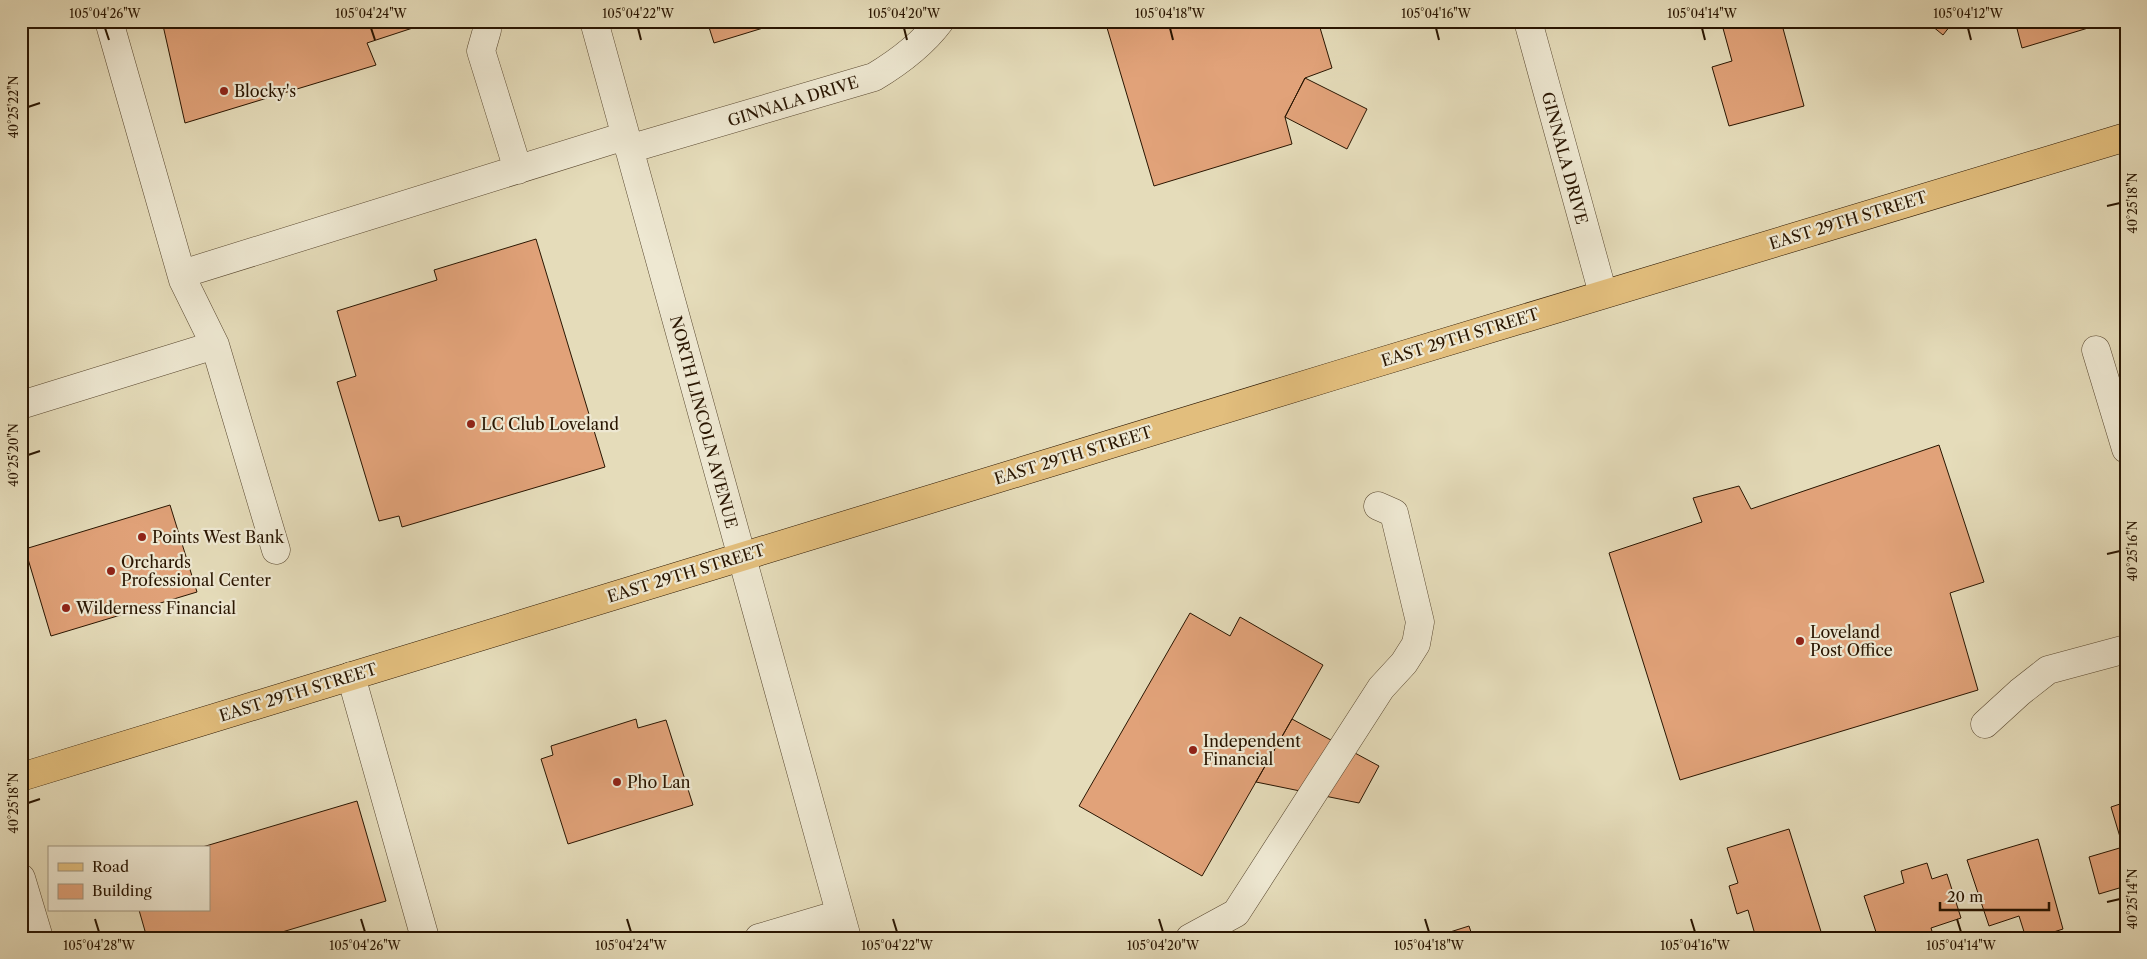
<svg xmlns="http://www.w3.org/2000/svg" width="2147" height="959" viewBox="0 0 2147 959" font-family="'Libre Caslon Text',serif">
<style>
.building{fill:#e1a279;stroke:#291501}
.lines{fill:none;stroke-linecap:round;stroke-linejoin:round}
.minor-casing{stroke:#58472f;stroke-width:29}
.major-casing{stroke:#291501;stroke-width:29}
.minor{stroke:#eee8d2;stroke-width:28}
.major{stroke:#e2be7d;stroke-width:28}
.ticks{fill:none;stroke:#291501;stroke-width:2}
.poi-dot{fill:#8f2418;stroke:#eee8d2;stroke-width:2}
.labels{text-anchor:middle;stroke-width:4.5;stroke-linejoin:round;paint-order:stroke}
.poi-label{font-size:16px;fill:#291501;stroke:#eee8d2;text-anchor:start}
.street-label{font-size:16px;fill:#291501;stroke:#eee8d2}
.neatline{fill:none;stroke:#291501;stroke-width:2}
.ticks-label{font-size:12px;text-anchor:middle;fill:#291501}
</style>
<rect width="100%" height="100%" fill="#e5dcba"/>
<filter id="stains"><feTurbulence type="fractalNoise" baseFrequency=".004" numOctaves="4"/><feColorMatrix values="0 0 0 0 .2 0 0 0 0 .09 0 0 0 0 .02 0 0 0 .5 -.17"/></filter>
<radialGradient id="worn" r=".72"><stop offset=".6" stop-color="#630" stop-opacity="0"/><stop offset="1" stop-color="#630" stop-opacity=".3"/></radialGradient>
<path class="building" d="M162 21H434L367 43 376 65 185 123Z
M707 21H786L714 43Z
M1105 21H1318L1332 68 1305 78 1285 117 1292 144 1154 186Z
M1721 21H1781L1804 106 1729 126 1712 67 1732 61Z
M1926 21H1954L1943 35Z
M2015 21H2108V22L2022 48Z
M1305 78 1367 109 1347 149 1285 117Z
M536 239 605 467 402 527 399 516 379 521 337 382 356 376 337 311 437 280 434 270Z
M1939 445 1984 582 1950 593 1978 690 1680 780 1609 553 1702 522 1693 498 1739 486 1751 509Z
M170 505 197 592 51 636 25 549Z
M1190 613 1230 636 1240 617 1323 665 1202 876 1079 806Z
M636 719 638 728 666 720 693 805 568 844 541 759 553 755 551 746Z
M1292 719 1379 766 1359 803 1256 782Z
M357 801 386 901 262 938H147L139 910H209V848H199Z
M2126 802V886L2099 894 2089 857 2123 847 2111 807Z
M1789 829 1823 938H1756L1748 910 1737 914 1729 886 1738 883 1727 848Z
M2038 839 2063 929 2035 938H2026L2019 916 1989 926 1967 860Z
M1927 863 1932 879 1947 874 1961 918 1931 928 1934 938H1878L1864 896 1904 883 1901 871Z
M1469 926 1473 938H1431Z"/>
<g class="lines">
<defs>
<path id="minor" d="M109 21 183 280 215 345 276 550
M485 21 487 30 481 51 518 170
M594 21 847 938
M1528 21 1603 294
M629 149 874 77C899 62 922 45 940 21
M182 274 625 136
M2096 350 2126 449
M21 405 215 345
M351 676 425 938
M1985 724 2020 692 2048 670 2126 649
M21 878 39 938
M759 938 840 914
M1190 938 1236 913 1381 688 1404 663 1416 644 1420 622 1394 513 1378 506"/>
<path id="major" d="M21 777 1340 374 2126 137"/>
</defs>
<use href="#minor" class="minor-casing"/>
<use href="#major" class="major-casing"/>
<use href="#minor" class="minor"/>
<use href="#major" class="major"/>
</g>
<path class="ticks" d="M105 28 109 40M371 28 375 40M638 28 641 40M904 28 907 40M1170 28 1173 40M1436 28 1439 40M1702 28 1705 40M1968 28 1971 40M28 107 40 103M2107 206 2120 203M28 455 40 451M2107 554 2120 551M28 803 40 799M2107 902 2120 899M95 919 99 932M361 919 365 932M627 919 631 932M893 919 897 932M1159 919 1163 932M1425 919 1429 932M1691 919 1695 932M1957 919 1961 932"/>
<g class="poi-dot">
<circle cx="224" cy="91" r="5"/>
<circle cx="471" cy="424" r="5"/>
<circle cx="142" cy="537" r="5"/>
<circle cx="111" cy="571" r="5"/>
<circle cx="66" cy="608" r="5"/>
<circle cx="1800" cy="641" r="5"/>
<circle cx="1193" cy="750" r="5"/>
<circle cx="617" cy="782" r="5"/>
</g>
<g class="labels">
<g class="poi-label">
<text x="234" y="97">Blocky's</text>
<text x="481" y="430">LC Club Loveland</text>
<text x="152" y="543">Points West Bank</text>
<text x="121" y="568">Orchards<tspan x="121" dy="18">Professional Center</tspan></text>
<text x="76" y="614">Wilderness Financial</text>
<text x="1810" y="638">Loveland<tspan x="1810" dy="18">Post Office</tspan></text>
<text x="1203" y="747">Independent<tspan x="1203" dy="18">Financial</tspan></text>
<text x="627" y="788">Pho Lan</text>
</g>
<g class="street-label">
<text transform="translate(793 101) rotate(-17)" y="6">GINNALA DRIVE</text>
<text transform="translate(1565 158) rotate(75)" y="6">GINNALA DRIVE</text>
<text transform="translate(1848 220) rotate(-17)" y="6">EAST 29TH STREET</text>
<text transform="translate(1460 337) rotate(-17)" y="6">EAST 29TH STREET</text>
<text transform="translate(704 422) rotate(75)" y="6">NORTH LINCOLN AVENUE</text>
<text transform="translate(1073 455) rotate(-17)" y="6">EAST 29TH STREET</text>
<text transform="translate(686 573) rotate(-17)" y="6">EAST 29TH STREET</text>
<text transform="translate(298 692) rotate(-17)" y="6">EAST 29TH STREET</text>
</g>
</g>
<rect width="2147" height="959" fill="none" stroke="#e5dcba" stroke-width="55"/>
<rect x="48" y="846" width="162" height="65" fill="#eee8d2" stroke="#9f947e"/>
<rect x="58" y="863" width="25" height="8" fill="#e2be7d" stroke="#9f947e"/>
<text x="92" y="872" font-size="15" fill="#291501">Road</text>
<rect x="58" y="884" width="25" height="15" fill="#e1a279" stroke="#9f947e"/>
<text x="92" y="896" font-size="15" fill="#291501">Building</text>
<path d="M1940 902v8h109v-8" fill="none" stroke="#291501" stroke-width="2.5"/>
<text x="1947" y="902" font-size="15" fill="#291501" stroke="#eee8d2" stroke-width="4" paint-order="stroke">20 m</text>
<rect x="28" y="28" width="2092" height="904" class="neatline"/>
<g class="ticks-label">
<text x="105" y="18">105°04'26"W</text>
<text x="371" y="18">105°04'24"W</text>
<text x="638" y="18">105°04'22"W</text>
<text x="904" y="18">105°04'20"W</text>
<text x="1170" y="18">105°04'18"W</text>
<text x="1436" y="18">105°04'16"W</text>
<text x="1702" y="18">105°04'14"W</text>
<text x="1968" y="18">105°04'12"W</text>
<text transform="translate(14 107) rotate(-90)" y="4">40°25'22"N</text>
<text transform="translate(2133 203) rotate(-90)" y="4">40°25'18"N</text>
<text transform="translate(14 455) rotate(-90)" y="4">40°25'20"N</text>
<text transform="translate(2133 551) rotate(-90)" y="4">40°25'16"N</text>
<text transform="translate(14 803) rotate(-90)" y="4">40°25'18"N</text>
<text transform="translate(2133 899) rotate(-90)" y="4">40°25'14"N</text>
<text x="99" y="950">105°04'28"W</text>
<text x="365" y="950">105°04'26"W</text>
<text x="631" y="950">105°04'24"W</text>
<text x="897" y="950">105°04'22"W</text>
<text x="1163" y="950">105°04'20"W</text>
<text x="1429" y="950">105°04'18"W</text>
<text x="1695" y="950">105°04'16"W</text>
<text x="1961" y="950">105°04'14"W</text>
</g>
<rect width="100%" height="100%" filter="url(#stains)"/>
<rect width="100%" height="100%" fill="url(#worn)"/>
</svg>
